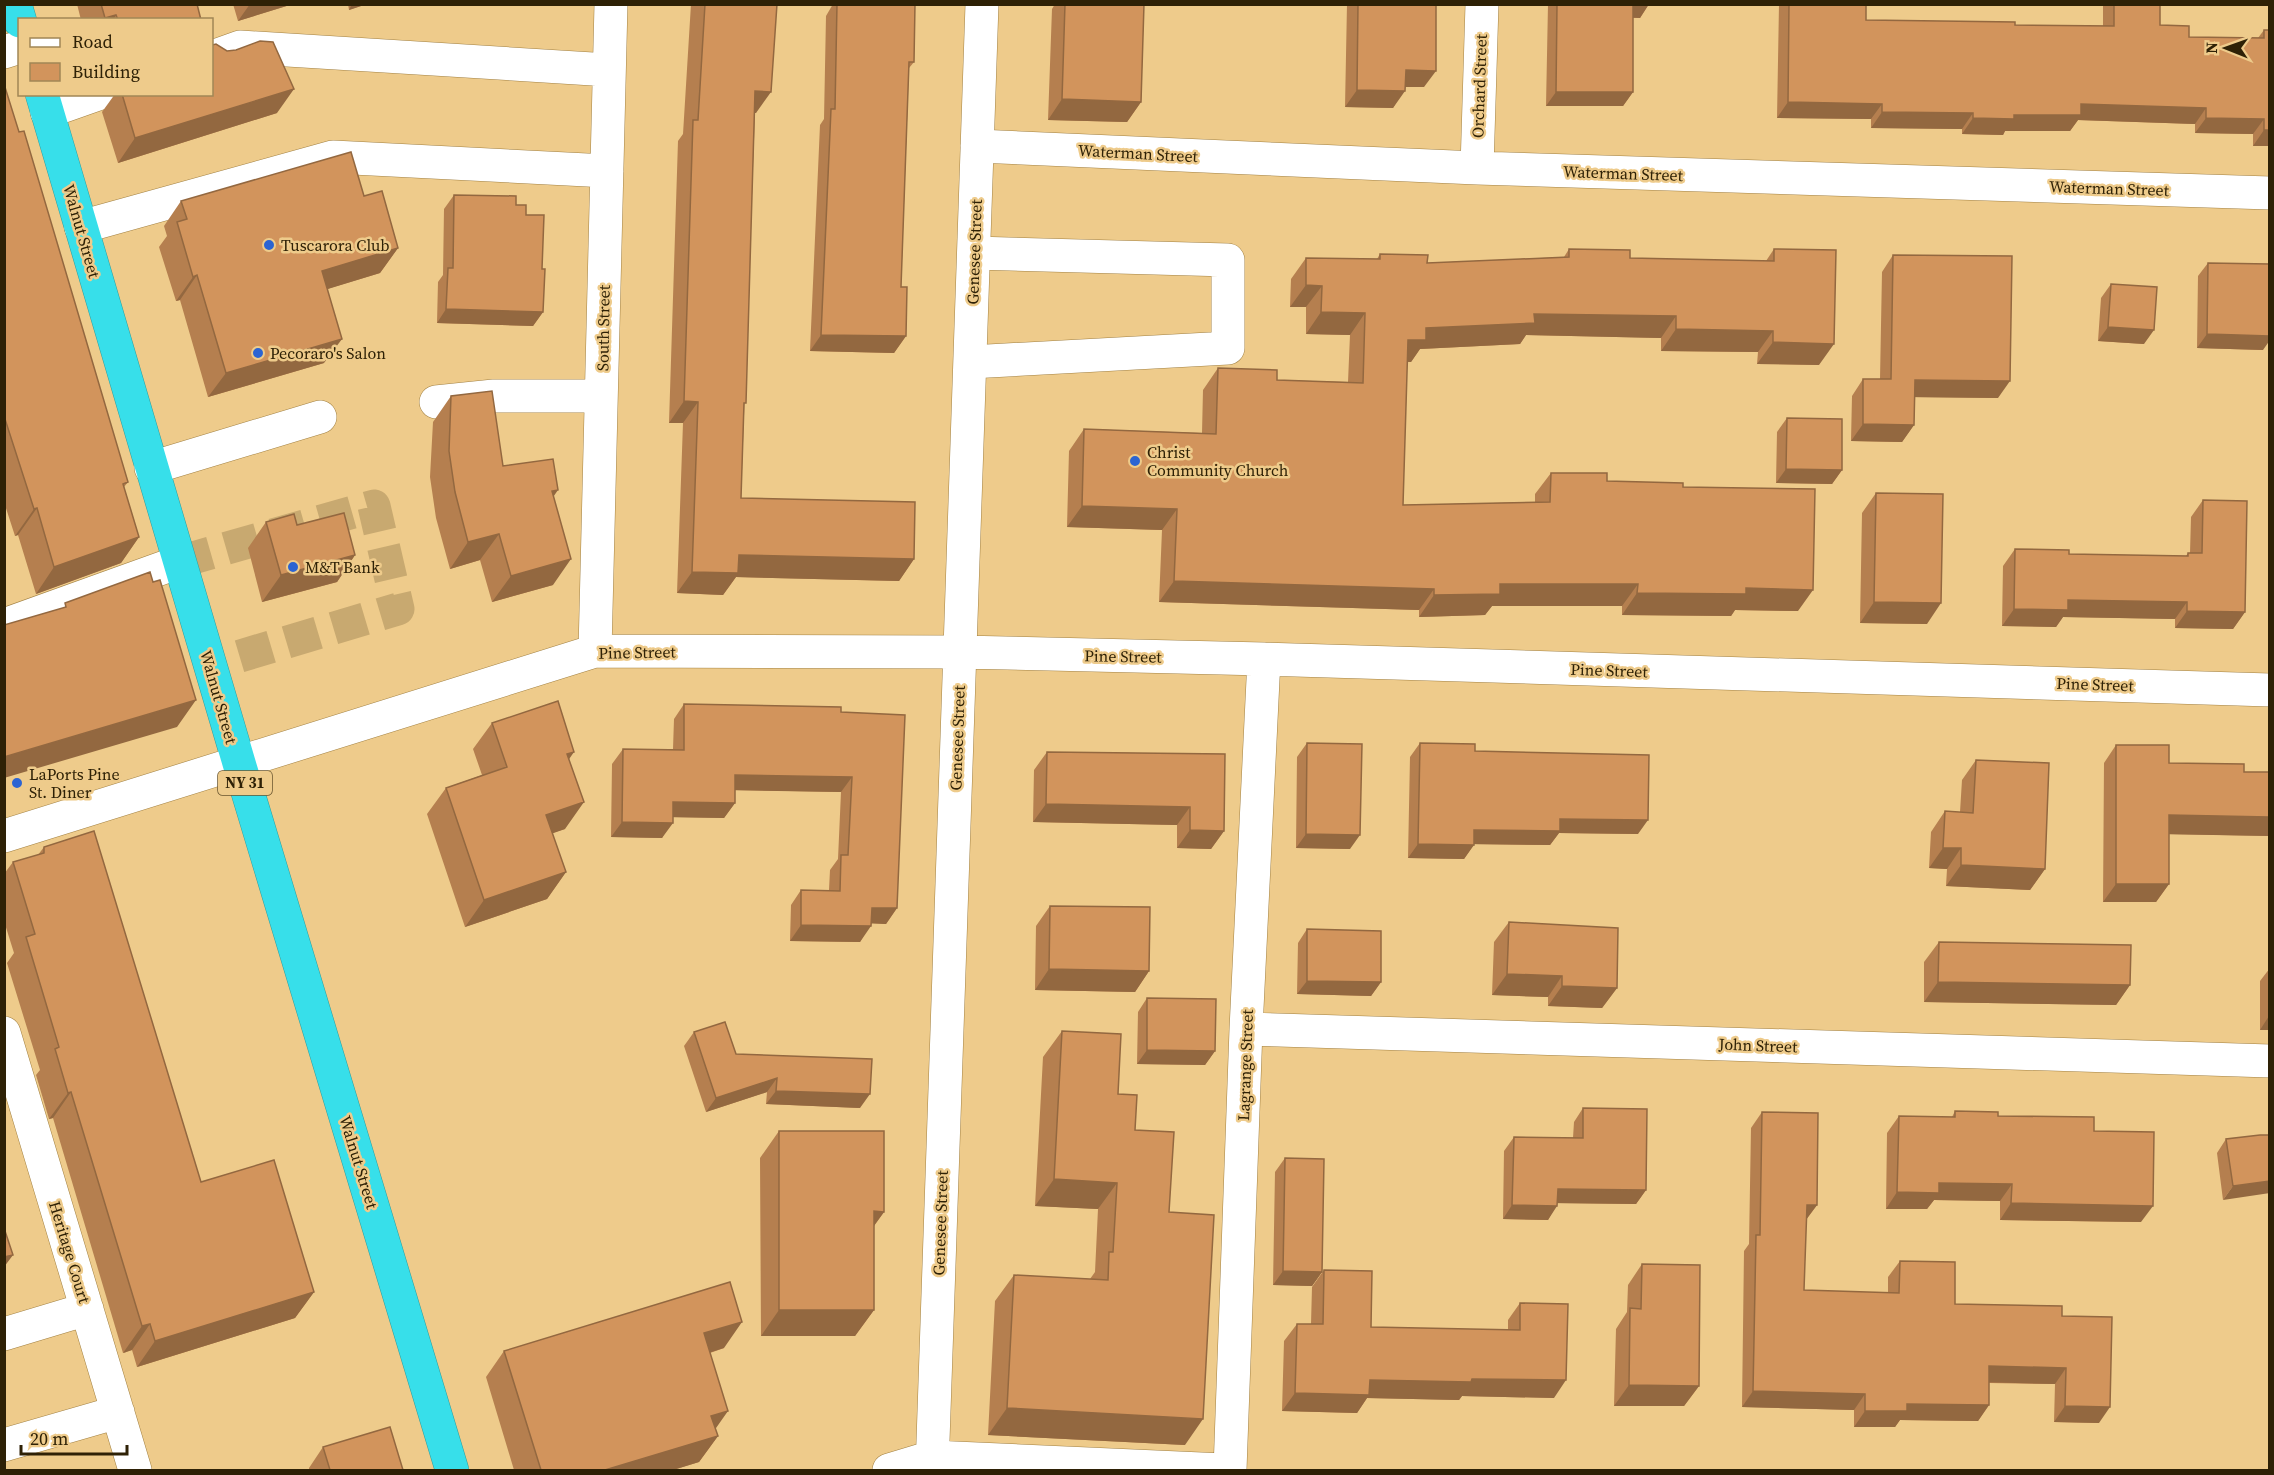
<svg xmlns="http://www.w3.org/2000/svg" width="2274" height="1475" viewBox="0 0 2274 1475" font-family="'Source Serif 4',serif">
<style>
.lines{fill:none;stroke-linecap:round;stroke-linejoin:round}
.minor-tunnel{stroke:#c8a970;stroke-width:33;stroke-dasharray:33 16;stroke-linecap:butt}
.minor-casing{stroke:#a28142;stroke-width:34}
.highway-casing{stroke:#349c9a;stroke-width:34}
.minor{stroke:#fff;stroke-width:33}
.highway{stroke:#37dfea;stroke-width:33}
.wall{fill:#b57f4f}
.shaded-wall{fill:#936840}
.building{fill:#d2945c;stroke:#936840;stroke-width:1.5}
.poi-dot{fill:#2c64d2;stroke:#eecb8b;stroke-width:2}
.labels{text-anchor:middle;stroke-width:5;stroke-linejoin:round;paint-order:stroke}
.shield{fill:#eecb8b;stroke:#68542e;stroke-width:1.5}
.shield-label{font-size:15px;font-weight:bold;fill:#2e2106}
.street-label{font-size:16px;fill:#2e2106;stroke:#eecb8b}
.poi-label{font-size:16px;fill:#2e2106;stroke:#eecb8b;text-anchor:start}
</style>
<rect width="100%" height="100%" fill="#eecb8b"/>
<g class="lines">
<path class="minor-tunnel" d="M179 562 374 506 398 609 210 665"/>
<defs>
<path id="minor" d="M4 52 20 47
M212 57 240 47 609 70
M47 112 98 94
M977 146 1477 168 2270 193
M1477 168 1482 4
M81 227 333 157 607 171
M970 362 1228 348V260L974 253
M436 402 494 396H601
M151 468 320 417
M4 625 179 562
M595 651 611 4
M4 836 595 651 960 652 1264 659 2270 690
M1246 1029 2270 1061
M4 1033 135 1470
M4 1334 87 1309
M4 1445 118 1412
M889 1470 932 1457 1224 1470
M932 1470 982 4
M1230 1470 1246 1029 1264 659"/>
<path id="highway" d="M15 4 20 21
M42 94 239 763 452 1470"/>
</defs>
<use href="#minor" class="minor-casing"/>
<use href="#highway" class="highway-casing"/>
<use href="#minor" class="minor"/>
<use href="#highway" class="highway"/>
</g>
<path class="wall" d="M77 4H197L201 20H81Z
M233 4H293L238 21Z
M348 4H367L349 10Z
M691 4H777L756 113H755L741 498 914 559 899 581 736 577 723 595 677 593 683 423H669L678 141 683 134Z
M833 4H915L914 62 909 68 901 287 906 336 894 353 810 351 820 125 824 119 826 16Z
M1055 4H1144L1141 102 1127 122 1048 120 1052 9Z
M1347 4H1436L1424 87H1405L1393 108 1345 107Z
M1548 4H1649L1640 18H1633V92L1623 106H1546Z
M1779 4H1866V20L2015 25 2103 26V4H2160V25L2189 37 2258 38 2264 30 2270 146H2253V134L2195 133V124L2078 120 2070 131H2005L2003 135 1962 134V129L1871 128V119L1777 118Z
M4 84 128 482 124 487 139 537 121 563 36 594 18 535 15 536 4 502Z
M115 94H212L277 113 118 163 102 112Z
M454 195 526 215 542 269 543 312 533 326 437 323 438 282 443 275 444 209Z
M364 196 398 248 380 273 327 289 324 363 208 397 180 300 176 301 159 247 167 236 164 226 181 201Z
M1569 249 1630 258 1766 261 1774 249 1819 365 1757 364 1758 352 1661 351V338L1526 335 1520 344 1420 349 1411 362H1407L1403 505 1535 502V494L1551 473 1607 481 1683 487 1798 611 1735 610 1731 616 1622 615V606H1492L1485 615 1419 617V610L1159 602 1162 530 1067 527 1069 451 1084 429 1202 433 1203 390 1218 368 1277 380 1348 382 1350 335 1306 334V307H1290L1291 279 1306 258 1377 259 1380 254 1427 263 1564 257Z
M1893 255 1998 398 1915 397 1914 425 1902 442 1851 441 1852 396 1863 379H1880L1882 272Z
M2208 263 2263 350 2197 348 2198 276Z
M2111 284 2144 344 2098 341 2101 298Z
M451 396 503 466 554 496 553 585 492 602 480 560 450 569 436 518 430 477 433 422Z
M1787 418 1842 470 1832 484 1776 483 1777 432Z
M1876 493 1927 624 1860 623 1862 513Z
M2203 500 2245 612 2233 629 2175 628V619L2063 617 2056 627 2002 626 2003 566 2015 549 2069 554 2186 556 2188 553H2190L2191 517Z
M266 522 297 525 355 555 337 582 262 602 248 548Z
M684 704 841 712 897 908 886 924 871 923 860 942 790 941 791 905 801 890H829L830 870 838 859 841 792 735 790V803L724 818 673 817 662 838 611 837 612 764 623 749H673L674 719Z
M492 723 569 759 565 829 552 833 566 872 547 899 465 927 427 814 446 788 482 775 473 749Z
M1307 743 1350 849 1296 848 1297 757Z
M1420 743 1475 751 1638 834 1559 833 1550 845 1474 844 1464 859 1408 858 1410 757Z
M2116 745 2169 763 2244 772H2270V836L2169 834V884L2156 902H2103L2104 763Z
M1047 752 1225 754 1224 831 1211 849 1177 848V825L1033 822 1034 770Z
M1976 760 2045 869 2030 890 1946 886 1947 869 1929 868 1931 832 1945 811 1960 812 1962 780Z
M44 847 201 1182 314 1292 295 1318 137 1367 132 1350 123 1353 53 1118 49 1119 36 1075 40 1070 7 963 14 953 4 921V874L13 862 38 855Z
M1050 906 1149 971 1135 992 1035 990 1036 926Z
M1509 922 1617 988 1602 1008 1548 1006V997L1492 995 1494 942Z
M1307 929 1381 982 1371 996 1297 994 1298 943Z
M1939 942 2130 985 2116 1005 1924 1002V962Z
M2270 968V1030H2260V981Z
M1147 998 1215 1051 1205 1065 1137 1064 1138 1012Z
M1062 1031 1118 1094 1135 1130 1169 1212 1185 1445 988 1435 995 1301 1014 1275 1090 1279 1095 1272 1098 1209 1035 1206 1043 1057Z
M694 1032 736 1054 860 1108 766 1104 767 1092 706 1112 684 1046Z
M1583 1108 1646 1190 1636 1204 1557 1203 1548 1220 1503 1219 1504 1151 1514 1137 1573 1138 1574 1122Z
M1955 1111 2094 1131 2141 1222 2000 1220V1201L1934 1200 1927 1209H1886L1887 1133 1899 1116 1952 1117Z
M1762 1112 1817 1205 1806 1220 1804 1290 1888 1293V1277L1900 1261 1955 1304 2062 1316 2099 1423 2054 1422 2055 1384 1989 1383V1405L1978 1421 1900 1420 1895 1427H1854V1410L1742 1407 1744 1251 1749 1244 1751 1128Z
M779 1131 884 1212 874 1226V1310L855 1336H761L760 1158Z
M2270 1135 2223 1200 2217 1153 2226 1139Z
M1285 1158 1322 1272 1312 1286 1273 1285 1275 1172Z
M1642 1264 1699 1386 1684 1406H1614L1616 1329 1627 1312 1628 1285Z
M1324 1270 1371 1327 1508 1330V1320L1520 1303 1554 1398 1462 1396 1459 1400 1367 1398 1357 1413 1282 1411 1284 1341 1297 1324H1311L1312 1287Z
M724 1348 710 1353 715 1429 718 1436 699 1462 673 1470H514L486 1377 504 1351Z
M323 1447 403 1470H309V1468Z"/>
<path class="shaded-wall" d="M250 4H293L238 21Z
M352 4H367L349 10Z
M1632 4H1649L1640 18 1623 17Z
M116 15 113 20H104L105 18Z
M1406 70 1436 71 1424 87H1394Z
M294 89 277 113 118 163 135 138Z
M1357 90 1405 91 1393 108 1345 107Z
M755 91 771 92 756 113 740 112Z
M1556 92H1633L1623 106H1546Z
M1062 99 1141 102 1127 122 1048 120Z
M1788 102 1882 104 1871 119 1777 118Z
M2081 104 2206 108 2195 124 2078 120 2070 131H2005L2003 135 1962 134 1973 118 2014 115Z
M1882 112 1973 113 1962 129 1871 128Z
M2206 118 2264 119 2253 134 2195 133Z
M2264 130H2270V146H2253Z
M398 248 380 273 305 296 322 271Z
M197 275 180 300 176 301 193 277Z
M1306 285 1322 286 1306 307H1290Z
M446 309 543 312 533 326 437 323Z
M1321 312 1365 313 1350 335 1306 334Z
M1534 314 1676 316 1661 338 1526 335 1520 344 1420 349 1411 362 1393 361 1408 340 1426 328Z
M2108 327 2154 330 2144 344 2098 341Z
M1676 329 1773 331 1758 352 1661 351Z
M2207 334 2270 336V340L2263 350 2197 348Z
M821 335 906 336 894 353 810 351Z
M342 339 324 363 208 397 226 373Z
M1773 342 1834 344 1819 365 1757 364Z
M1915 380 2010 381 1998 398 1903 397Z
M684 401 698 402 683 423H669Z
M1863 424 1914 425 1902 442 1851 441Z
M1786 469 1842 470 1832 484 1776 483Z
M558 490 540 516 552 491Z
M1082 506 1177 509 1162 530 1067 527Z
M37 508 18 535 15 536 34 509Z
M499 534 480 560 450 569 468 542Z
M139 537 121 563 36 594 54 567Z
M355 555 337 582 262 602 281 575Z
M739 555 914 559 899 581 736 577 723 595 677 593 692 572Z
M571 559 553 585 492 602 511 576Z
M1174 581 1434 589 1419 610 1159 602Z
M1500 584H1638L1622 606H1492L1485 615 1419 617 1434 595Z
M1746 588 1813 590 1798 611 1735 610 1731 616 1622 615 1637 593Z
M2068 600 2187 602 2175 619 2063 617 2056 627 2002 626 2014 609Z
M1874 602 1941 603 1927 624 1860 623Z
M2187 611 2245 612 2233 629 2175 628Z
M196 700 177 727 4 778V757Z
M574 752 556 778 567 754Z
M735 775 852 777 841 792 724 790Z
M584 802 565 829 528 842 546 815Z
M673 802 735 803 724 818 662 817Z
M1046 804 1190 807 1177 825 1033 822Z
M2169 815 2270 817V836L2156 834Z
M1560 819 1648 820 1638 834 1559 833 1550 845 1464 844 1474 830Z
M622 822 673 823 662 838 611 837Z
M1190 830 1224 831 1211 849 1177 848Z
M1306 834 1360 835 1350 849 1296 848Z
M1418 844 1474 845 1464 859 1408 858Z
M1943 848H1961L1947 869 1929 868Z
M1961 865 2045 869 2030 890 1946 886Z
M566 872 547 899 465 927 484 900Z
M2116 884H2169L2156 902H2103Z
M872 908H897L886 924 861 923Z
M801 925 871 926 860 942 790 941Z
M1049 969 1149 971 1135 992 1035 990Z
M1507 974 1562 976 1548 997 1492 995Z
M1307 981 1381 982 1371 996 1297 994Z
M1938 982 2130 985 2116 1005 1924 1002Z
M1562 986 1617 988 1602 1008 1548 1006Z
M2269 1016 2270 1030H2260Z
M1147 1050 1215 1051 1205 1065 1137 1064Z
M777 1078 767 1092 706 1112 716 1098Z
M776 1091 870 1094 860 1108 766 1104Z
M71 1092 53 1118 49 1119 68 1093Z
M1054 1179 1117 1183 1098 1209 1035 1206Z
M2270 1181V1193L2223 1200 2233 1186Z
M1939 1183 2012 1184 2000 1201 1934 1200 1927 1209H1886L1897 1192Z
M1558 1189 1646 1190 1636 1204 1548 1203Z
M2011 1203 2153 1206 2141 1222 2000 1220Z
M1512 1205 1557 1206 1548 1220 1503 1219Z
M1807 1205H1817L1805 1221Z
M874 1211 884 1212 865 1238Z
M13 1255 4 1267V1257Z
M1283 1271 1322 1272 1312 1286 1273 1285Z
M314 1292 295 1318 137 1367 155 1341Z
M779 1310H874L855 1336H761Z
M742 1322 724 1348 686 1360 704 1333Z
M150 1324 132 1350 123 1353 142 1326Z
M1989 1366 2066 1368 2055 1384 1978 1382Z
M1472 1379 1566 1380 1554 1398 1462 1396 1459 1400 1367 1398 1357 1413 1282 1411 1295 1393 1370 1380Z
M1629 1385 1699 1386 1684 1406H1614Z
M1753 1391 1865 1394 1854 1410 1742 1407Z
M1907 1404 1989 1405 1978 1421 1900 1420 1895 1427H1854L1865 1411Z
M2065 1406 2110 1407 2099 1423 2054 1422Z
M1007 1408 1203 1419 1185 1445 988 1435Z
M728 1411 709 1438 711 1416Z
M718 1436 699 1462 673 1470H605Z"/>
<path class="building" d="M101 4H197L201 20H118L116 15 105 18Z
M705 4H777L771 92 755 91 746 403H744L741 498 915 502 914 559 739 555 738 573 692 572 698 402 684 401 693 120H698Z
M837 4H915L914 62H909L901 287H907L906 336 821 335 831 109H835Z
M1065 4H1144L1141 102 1062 99Z
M1358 4H1436V71L1406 70 1405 91 1357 90Z
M1557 4H1633V92H1556Z
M1789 4H1866V20L2015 22V25L2114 26V4H2160V25L2189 26V37L2264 38V30H2270V130H2264V119L2206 118V108L2081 104V115H2014V119L1973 118V113L1882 112V104L1788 102Z
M260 41 273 42 294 89 135 138 122 94H212V45L216 44 227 51 236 50Z
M4 84 19 132 24 131 83 330 128 482 123 484 139 537 54 567 37 508 34 509 4 416Z
M351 152 364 196 382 191 398 248 322 271 342 339 226 373 197 275 193 277 177 222 187 219 181 201Z
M454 195 516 196V205H526V215H544L542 269H545L543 312 446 309 448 268H453Z
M1569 249 1630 250V258L1774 261V249L1836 250 1834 344 1773 342V331L1676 329V316L1534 314 1535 323 1426 328V340H1408L1403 505 1550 502 1551 473H1607V481L1683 483V487L1815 489 1813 590 1746 588V594L1637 593 1638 584H1500V594L1434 595V589L1174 581 1177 509 1082 506 1084 429 1216 434 1218 368 1277 370V380L1363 383 1365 313 1321 312 1322 286 1306 285V258L1380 259V254L1428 255 1427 263 1569 257Z
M1893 255 2012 256 2010 381 1915 380 1914 425 1863 424V379H1891Z
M2208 263 2270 264V336L2207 334Z
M2111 284 2157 287 2154 330 2108 327Z
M492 391 503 466 553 459 558 490 552 491 571 559 511 576 499 534 468 542 455 492 449 451 451 396Z
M1787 418 1842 419V470L1786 469Z
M1876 493 1943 494 1941 603 1874 602Z
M2203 500 2247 501 2245 612 2187 611V602L2068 600V610L2014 609 2015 549 2069 550V554L2188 556V553H2202Z
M344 513 355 555 281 575 266 522 294 514 297 525Z
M150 572 153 582 160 580 196 700 4 757V625L66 607 65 603Z
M558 701 574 752 567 754 584 802 546 815 566 872 484 900 446 788 507 767 492 723Z
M684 704 841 707V712L905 715 897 908H872L871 926 801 925V890L840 891 841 855H848L852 777 735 775V803L673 802V823L622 822 623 749 684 750Z
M1307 743 1362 744 1360 835 1306 834Z
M1420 743 1475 744V751L1649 755 1648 820 1560 819V831L1474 830V845L1418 844Z
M2116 745H2169V763L2244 764V772H2270V817L2169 815V884H2116Z
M1047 752 1225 754 1224 831 1190 830V807L1046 804Z
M1976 760 2049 763 2045 869 1961 865V848H1943L1945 811 1973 813Z
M94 831 201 1182 274 1160 314 1292 155 1341 150 1324 142 1326 71 1092 68 1093 55 1049 59 1047 26 937 35 934 13 862 44 853V847Z
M1050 906 1150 907 1149 971 1049 969Z
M1509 922 1618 928 1617 988 1562 986V976L1507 974Z
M1307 929 1381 931V982L1307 981Z
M1939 942 2131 945 2130 985 1938 982Z
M1147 998 1216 999 1215 1051 1147 1050Z
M725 1022 736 1054 872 1059 870 1094 776 1091 777 1078 716 1098 694 1032Z
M1062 1031 1121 1034 1118 1094 1137 1095 1135 1130 1174 1132 1169 1212 1214 1215 1203 1419 1007 1408 1014 1275 1108 1280 1109 1252H1113L1117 1183 1054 1179Z
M1583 1108 1647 1109 1646 1190 1558 1189 1557 1206 1512 1205 1514 1137 1583 1138Z
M1955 1111 1998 1112V1116L2094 1117V1131L2154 1132 2153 1206 2011 1203 2012 1184 1939 1183V1193L1897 1192 1899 1116 1955 1117Z
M1762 1112 1818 1113 1817 1205H1807L1804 1290 1899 1293 1900 1261 1955 1262V1304L2062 1306V1316L2112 1317 2110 1407 2065 1406 2066 1368 1989 1366V1405L1907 1404V1411H1865V1394L1753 1391 1756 1235H1760Z
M779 1131H884V1212L874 1211V1310H779Z
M2260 1135H2270V1181L2233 1186 2226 1139Z
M1285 1158 1324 1159 1322 1272 1283 1271Z
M4 1228 13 1255 4 1257Z
M1642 1264 1700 1265 1699 1386 1629 1385 1630 1308 1641 1309Z
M1324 1270 1372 1271 1371 1327 1520 1330V1303L1568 1304 1566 1380 1472 1379 1471 1382 1370 1380 1369 1395 1295 1393 1297 1324H1323Z
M730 1282 742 1322 704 1333 728 1411 711 1416 718 1436 605 1470H541L504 1351Z
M390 1427 403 1470H330L323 1447Z"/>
<g class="poi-dot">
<circle cx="269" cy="245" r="6"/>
<circle cx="258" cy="353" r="6"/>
<circle cx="1135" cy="461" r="6"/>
<circle cx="293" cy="567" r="6"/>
<circle cx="17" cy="783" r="6"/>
</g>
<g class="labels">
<rect class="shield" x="218" y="771" width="54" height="24" rx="4.5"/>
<g class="shield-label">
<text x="245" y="788">NY 31</text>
</g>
<g class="street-label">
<text transform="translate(1479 86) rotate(-88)" y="6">Orchard Street</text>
<text transform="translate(1138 153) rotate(3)" y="6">Waterman Street</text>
<text transform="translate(1623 173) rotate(2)" y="6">Waterman Street</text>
<text transform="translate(2109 188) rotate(2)" y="6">Waterman Street</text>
<text transform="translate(82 231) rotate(74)" y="6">Walnut Street</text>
<text transform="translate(974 252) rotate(-88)" y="6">Genesee Street</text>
<text transform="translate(603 328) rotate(-89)" y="6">South Street</text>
<text transform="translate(637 652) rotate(-1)" y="6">Pine Street</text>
<text transform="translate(1123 656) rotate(1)" y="6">Pine Street</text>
<text transform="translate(1609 670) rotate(2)" y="6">Pine Street</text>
<text transform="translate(2095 684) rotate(2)" y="6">Pine Street</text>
<text transform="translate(219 697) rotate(74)" y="6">Walnut Street</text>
<text transform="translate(957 738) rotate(-88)" y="6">Genesee Street</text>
<text transform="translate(1758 1045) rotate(2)" y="6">John Street</text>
<text transform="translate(1245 1065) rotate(-88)" y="6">Lagrange Street</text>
<text transform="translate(359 1162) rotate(73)" y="6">Walnut Street</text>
<text transform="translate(940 1223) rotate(-88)" y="6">Genesee Street</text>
<text transform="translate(70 1252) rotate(73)" y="6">Heritage Court</text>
</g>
<g class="poi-label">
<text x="281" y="251">Tuscarora Club</text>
<text x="270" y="359">Pecoraro's Salon</text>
<text x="1147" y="458">Christ<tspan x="1147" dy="18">Community Church</tspan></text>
<text x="305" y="573">M&amp;T Bank</text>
<text x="29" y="780">LaPorts Pine<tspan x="29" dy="18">St. Diner</tspan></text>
</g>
</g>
<rect width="2274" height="1475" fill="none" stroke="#2e2106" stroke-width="12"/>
<rect x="18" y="18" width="195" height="78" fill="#eecb8b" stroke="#a18756" stroke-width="1.5"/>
<rect x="30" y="38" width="30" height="9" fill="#ffffff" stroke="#a18756" stroke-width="1.5"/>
<text x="72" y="48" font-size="18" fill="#2e2106">Road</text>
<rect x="30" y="63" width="30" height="18" fill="#d2945c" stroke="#a18756" stroke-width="1.5"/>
<text x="72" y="78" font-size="18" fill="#2e2106">Building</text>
<g transform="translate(2226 48) rotate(271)" stroke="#eecb8b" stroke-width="4.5" paint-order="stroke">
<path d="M0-4.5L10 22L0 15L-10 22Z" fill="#2e2106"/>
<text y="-9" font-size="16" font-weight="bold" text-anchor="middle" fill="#2e2106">N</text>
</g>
<path d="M21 1445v9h106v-9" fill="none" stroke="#2e2106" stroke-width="3"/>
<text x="30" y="1445" font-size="18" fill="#2e2106" stroke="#eecb8b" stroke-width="4.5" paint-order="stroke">20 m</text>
</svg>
